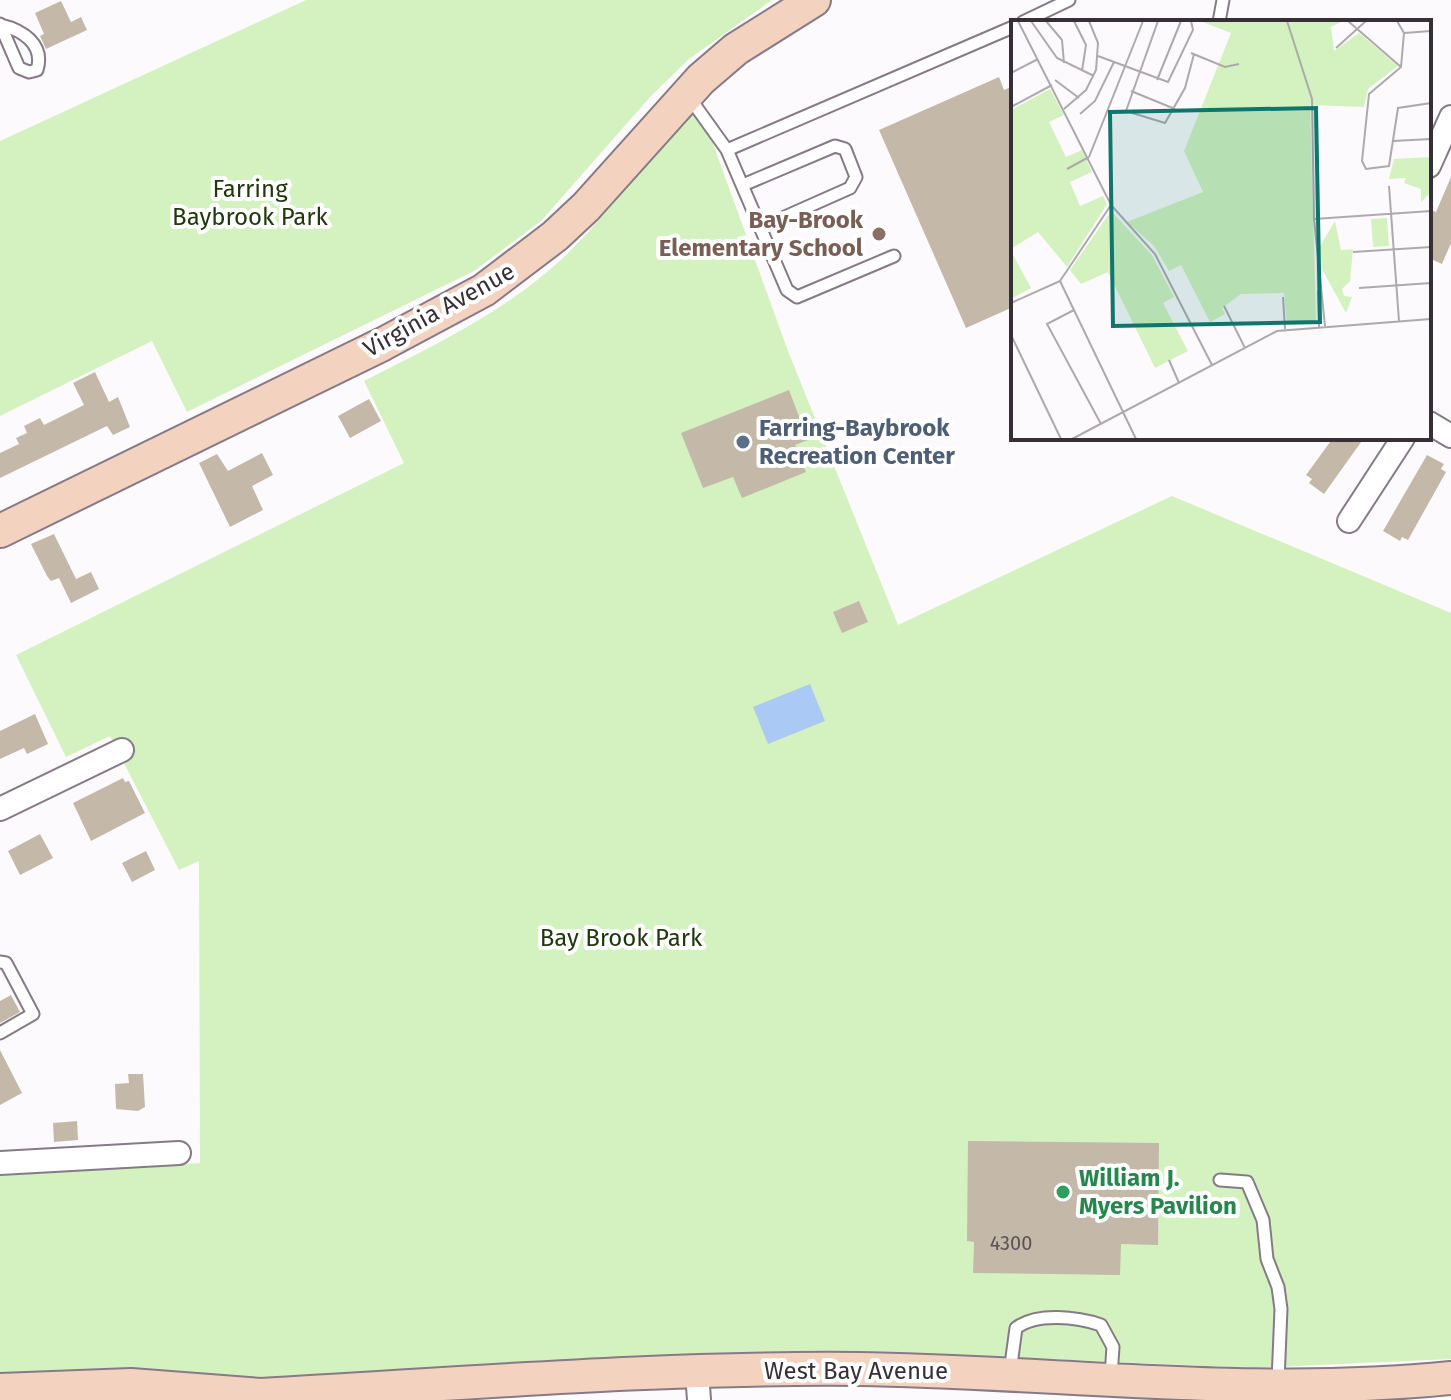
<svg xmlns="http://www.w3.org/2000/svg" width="1451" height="1400" viewBox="0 0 1451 1400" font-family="'Fira Sans',sans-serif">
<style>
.green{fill:#d4f1c0}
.water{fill:#aac9f5}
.building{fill:#c4b9a9}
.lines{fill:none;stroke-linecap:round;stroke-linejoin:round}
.lane-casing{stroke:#867a87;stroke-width:15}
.street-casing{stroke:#867a87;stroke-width:26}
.secondary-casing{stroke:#867a87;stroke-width:36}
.lane{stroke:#fff;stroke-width:11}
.street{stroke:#fff;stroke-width:22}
.secondary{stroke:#f3d2c0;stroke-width:32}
.education-dot{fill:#8d6e63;stroke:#fff;stroke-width:3}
.service-dot{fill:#5c6f8a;stroke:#fff;stroke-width:3}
.leisure-dot{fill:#2e9e5b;stroke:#fff;stroke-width:3}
.labels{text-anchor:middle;stroke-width:8;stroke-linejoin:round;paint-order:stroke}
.number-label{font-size:20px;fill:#5a5253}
.park-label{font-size:24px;fill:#21370d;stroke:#fff}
.education-label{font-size:24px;font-weight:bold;fill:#785e54;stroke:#fff;text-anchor:end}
.street-label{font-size:24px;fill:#363036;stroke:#fff}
.service-label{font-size:24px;font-weight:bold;fill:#4e5e75;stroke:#fff;text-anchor:start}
.leisure-label{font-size:24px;font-weight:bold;fill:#27864d;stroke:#fff;text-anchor:start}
.inset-road{fill:none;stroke:#ada9ad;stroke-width:2}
.view{fill:#0f766e;fill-opacity:0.15;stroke:#0f766e;stroke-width:4}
.inset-edge{fill:none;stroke:#363036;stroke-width:4}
</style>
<rect width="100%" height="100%" fill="#fdfafd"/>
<path class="green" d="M306 0H772L689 59 651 96 541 221 474 271 187 412 152 341 0 416V141Z
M699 105 788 351 898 625 1172 496 1451 613V1359L1256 1368 861 1351 766 1352 228 1379 0 1380V1175L200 1163 199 861 179 870 110 736 66 757 16 655 404 463 364 381C435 345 507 311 565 256 614 209 650 151 699 105Z"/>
<path class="water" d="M810 684 825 721 768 744 753 707Z"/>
<path class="building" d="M61 1 71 22 81 17 87 30 46 49 40 36 44 34 35 13Z
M999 77 1004 90 1013 86V307L966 328 879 130Z
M1451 177V243L1442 264 1429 258V209L1436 212Z
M95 372 109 402 118 397 130 427 113 435 107 426 0 478V453L19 444 16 438 27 433 24 426 40 418 44 425 84 405 73 383Z
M789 390 808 440 795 445 806 472 742 498 733 477 703 488 681 433Z
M369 399 381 421 350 438 338 416Z
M1333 438H1364L1324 494 1309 483 1312 479 1306 475Z
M262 453 273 475 252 486 263 510 230 527 199 463 217 454 228 471Z
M1427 455 1444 464 1441 469 1446 472 1408 540 1402 537 1400 541 1383 531Z
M54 534 76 579 91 572 99 589 71 603 59 578 51 581 47 576 31 544Z
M859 601 868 622 842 633 833 612Z
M35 714 48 744 27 754 24 748 0 759V731Z
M123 778 125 782 129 781 145 813 91 841 73 803Z
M40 834 53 858 20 875 8 851Z
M146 851 155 870 132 882 122 863Z
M11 995 20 1012 0 1023V1001Z
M0 1050 22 1093 0 1105Z
M128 1074H143L145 1107 138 1111 116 1109 115 1084 129 1083Z
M77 1121 78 1140 54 1142 53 1123Z
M968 1141 1159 1143 1158 1245 1121 1244 1120 1275 973 1273 974 1242 967 1241Z"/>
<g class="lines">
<defs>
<path id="lane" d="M1023 22 1069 0
M1219 22 1223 0
M0 24 19 68 29 72 37 70C45 44 22 30 1 25
M689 97 727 150 787 290 797 297 894 256
M727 150 1013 27
M743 185 835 146 845 149 856 177 850 188 760 228
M0 962 6 963 33 1014 0 1033
M1220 1180 1247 1182 1263 1220 1267 1259 1278 1287 1281 1309 1278 1381
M1010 1372 1016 1328C1037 1312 1078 1317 1101 1325L1113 1347 1111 1376"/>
<path id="street" d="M1429 166 1451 117
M1429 423 1451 436
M1349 521 1403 438
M0 809 122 750
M0 1163 179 1153
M697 1372 699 1400"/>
<path id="secondary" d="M0 531 383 344 484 290 555 236 586 207 701 79 736 49 814 0
M0 1390 131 1385 261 1395
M238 1400 261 1395C459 1384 660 1367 859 1369 1056 1372 1254 1398 1451 1378"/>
</defs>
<use href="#lane" class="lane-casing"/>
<use href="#street" class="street-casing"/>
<use href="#secondary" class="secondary-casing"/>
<use href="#lane" class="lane"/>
<use href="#street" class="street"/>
<use href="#secondary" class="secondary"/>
</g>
<circle class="education-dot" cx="879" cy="234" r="8"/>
<circle class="service-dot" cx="743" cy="442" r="8"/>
<circle class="leisure-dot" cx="1063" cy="1192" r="8"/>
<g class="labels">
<g class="number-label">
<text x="1011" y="1250">4300</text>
</g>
<g class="park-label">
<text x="250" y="197">Farring<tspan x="250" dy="28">Baybrook Park</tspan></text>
<text x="621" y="946">Bay Brook Park</text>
</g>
<g class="education-label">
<text x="863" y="228">Bay-Brook<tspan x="863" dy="28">Elementary School</tspan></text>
</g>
<g class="street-label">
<text transform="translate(439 310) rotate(-29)" y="8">Virginia Avenue</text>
<text x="856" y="1379">West Bay Avenue</text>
</g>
<g class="service-label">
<text x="759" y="436">Farring-Baybrook<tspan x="759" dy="28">Recreation Center</tspan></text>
</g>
<g class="leisure-label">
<text x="1079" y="1186">William J.<tspan x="1079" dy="28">Myers Pavilion</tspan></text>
</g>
</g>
<g transform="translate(1011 20)">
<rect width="420" height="420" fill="#fdfafd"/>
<path d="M189 1H332L320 7 323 31 348 13 387 46 357 69 353 87 299 85 305 304 276 305 273 273 230 274 211 288 214 294 199 302 170 245 158 251 143 226 116 202 192 172 173 131 220 13ZM39 69 53 95 38 102 55 137 71 130 81 152 59 162 69 186 92 176 96 184 56 247 27 212 0 229V90ZM420 137V182L418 174 410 182V169L393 163 395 158 378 159 383 139ZM100 191 141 235 163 277 152 283 177 331 144 348 97 252 70 264 59 250ZM376 198 378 226 362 227 360 199ZM324 201 330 230 342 229 339 261 331 269 333 276 341 277 335 293 311 249 309 226ZM0 231 20 268 0 279Z" fill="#d4f1c0"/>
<path class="inset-road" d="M7 1 100 185 144 234 201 345M20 1 46 38 83 56M35 1 51 20 53 43M63 1 75 25 71 51M147 1 115 91 154 103 174 68 183 34M276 1 301 79 303 199 314 306M337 1 390 47M386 1 393 13 390 47 358 74 351 141 355 149 378 146 387 88 420 83M393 13 420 11M325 28 355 1M180 33 214 47 228 44M87 36 157 62 182 10 180 1M0 53 27 39M44 60 68 78M146 60 170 1M120 71 164 89M0 87 41 65M53 89 75 70 85 50 87 23 78 1M69 94 84 81 103 42M382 121 420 119M78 137 132 1M56 149 78 137M378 166 388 301M303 199 420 191M342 232 420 227M49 261 125 419M49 261 100 185M348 268 420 263M307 271 308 307M272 277 274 309M0 283 49 261M213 286 234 328M63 290 36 304 90 404M0 315 50 419M158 340 168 363M61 419 266 311 420 299"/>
<path class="view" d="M305 88 309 302 102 306 99 92Z"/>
<rect width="420" height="420" class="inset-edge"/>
</g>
</svg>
